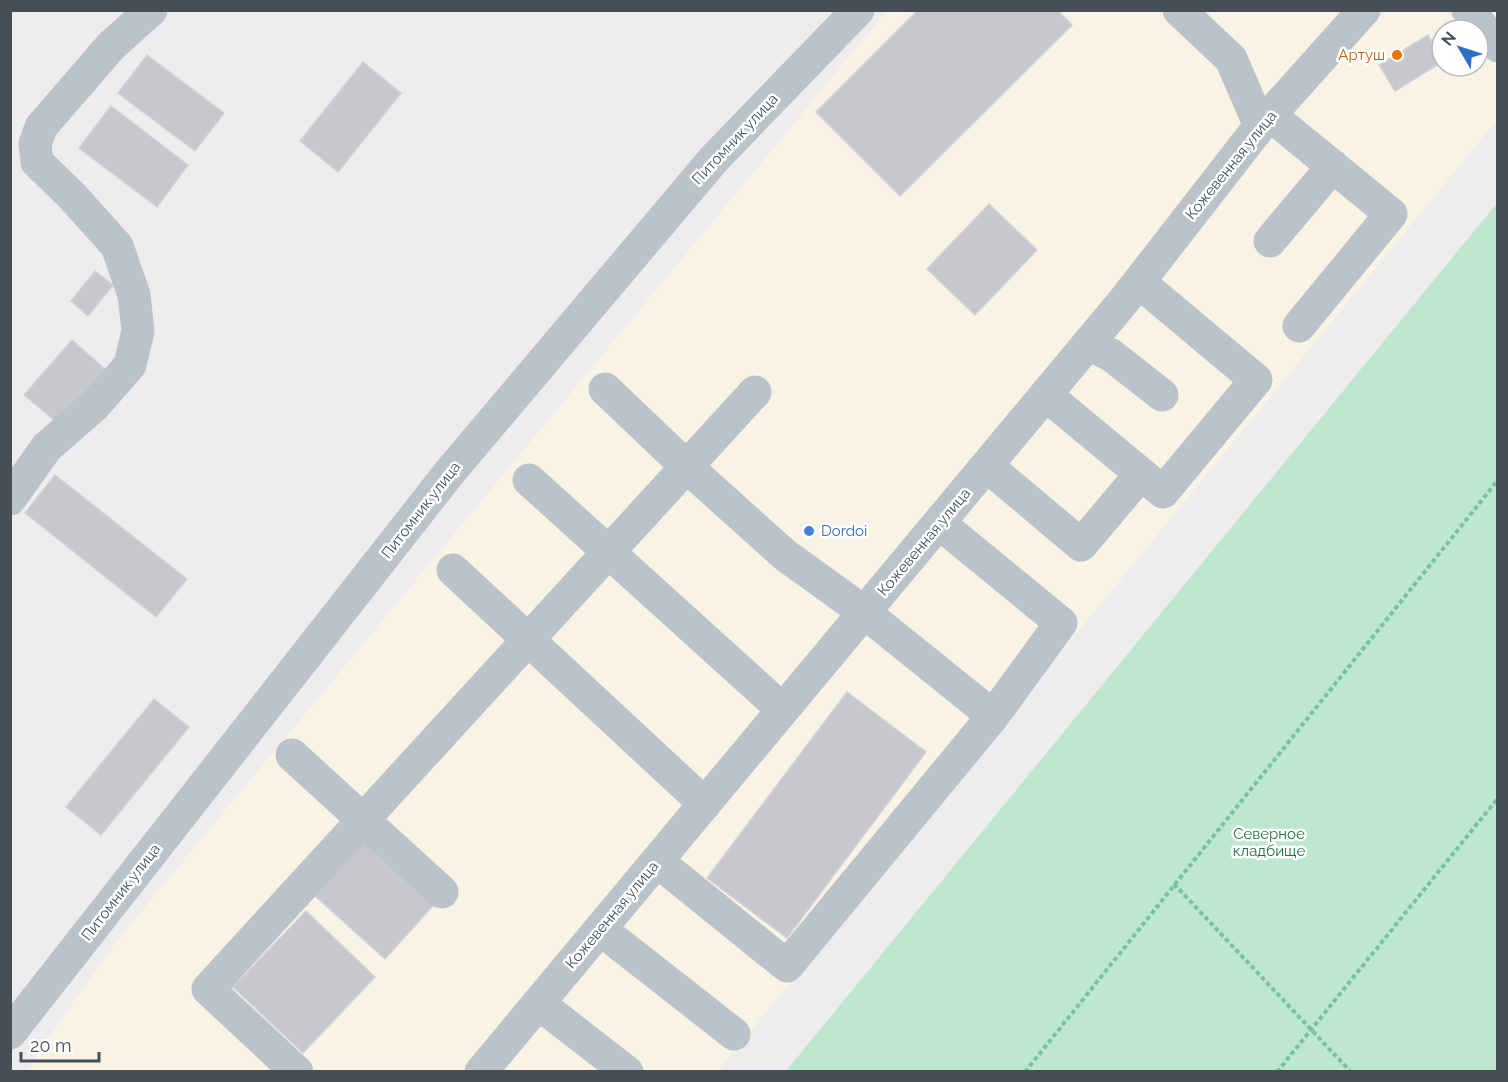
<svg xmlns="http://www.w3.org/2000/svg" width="1508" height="1082" viewBox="0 0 1508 1082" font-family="Raleway,sans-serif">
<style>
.commercial{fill:#f9f3e5;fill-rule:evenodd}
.green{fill:#bee8ce}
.building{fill:#c7c8ce;stroke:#d0d2d7;stroke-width:1.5}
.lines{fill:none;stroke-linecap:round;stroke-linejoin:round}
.path{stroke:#7ac29e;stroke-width:4;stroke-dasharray:4.5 3;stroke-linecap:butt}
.minor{stroke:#bbc3ca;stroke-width:33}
.food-dot{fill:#e8710a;stroke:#fff;stroke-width:2}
.shop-dot{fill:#3f7fe0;stroke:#fff;stroke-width:2}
.labels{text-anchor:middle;stroke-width:5;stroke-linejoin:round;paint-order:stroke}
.food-label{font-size:15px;fill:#c56008;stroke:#fff;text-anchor:end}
.street-label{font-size:15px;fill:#464f57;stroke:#fff}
.shop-label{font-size:15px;fill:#366cbe;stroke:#fff;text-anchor:start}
.park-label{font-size:15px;fill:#206f47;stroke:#fff}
</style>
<rect width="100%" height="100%" fill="#eeecec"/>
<path class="commercial" d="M887 11H1497V120L718 1071 28 1072 43 1045 117 941ZM1442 30H1478V66H1442Z"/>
<path class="green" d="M1497 203V1071H786Z"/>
<path class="building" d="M918 10H1057L1072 25 900 196 816 112Z
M1428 35 1442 58V62L1395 91 1379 65Z
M147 55 224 113 195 151 118 93Z
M363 62 401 93 338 172 300 141Z
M111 106 188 165 157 207 79 148Z
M989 204 1037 250 975 315 927 269Z
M95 271 113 285 88 316 71 301Z
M72 340 107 371 60 425 24 395Z
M55 475 187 579 156 617 25 513Z
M847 692 926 752 787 938 707 878Z
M154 699 189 727 101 835 66 807Z
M368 837 438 900 385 959 315 896Z
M306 911 375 977 303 1053 233 987Z"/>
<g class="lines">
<path class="path" d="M1174 884 1351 1072
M1025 1072 1498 480
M1277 1072 1498 798"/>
<path class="minor" d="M1179 10 1231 59 1260 126
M1468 10 1498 46
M1270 115 1391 214 1299 326
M1270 241 1333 166
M1088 344 1111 355 1162 395
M605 389 687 467 785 555 864 612 993 716
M1046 395 1163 492 1256 380 1139 282
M987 466 1081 545 1141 474
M529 480 783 710
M10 499 47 447 95 405 130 365 138 331 134 295 117 246 72 196 37 162 35 144 41 127 111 46 151 10
M453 570 705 804
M292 755 442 892
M657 861 787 966 993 716 1061 623 939 523
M600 929 734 1034
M538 1003 627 1072
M10 1033 449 473 714 159 858 10
M297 1072 208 989 755 392
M481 1072 1127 297 1260 126 1364 10"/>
</g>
<circle class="food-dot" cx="1397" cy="55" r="6"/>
<circle class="shop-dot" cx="809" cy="531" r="6"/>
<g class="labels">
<g class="food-label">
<text x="1385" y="60">Артуш</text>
</g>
<g class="street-label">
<text transform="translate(735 139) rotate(-47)" y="5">Питомник улица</text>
<text transform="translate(1231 165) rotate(-51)" y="5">Кожевенная улица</text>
<text transform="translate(421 510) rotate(-52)" y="5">Питомник улица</text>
<text transform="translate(924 542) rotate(-50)" y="5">Кожевенная улица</text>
<text transform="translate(121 892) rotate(-52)" y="5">Питомник улица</text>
<text transform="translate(612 915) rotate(-50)" y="5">Кожевенная улица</text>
</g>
<g class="shop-label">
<text x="821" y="536">Dordoi</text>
</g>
<g class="park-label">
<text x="1269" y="839">Северное<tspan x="1269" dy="17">кладбище</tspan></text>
</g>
</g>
<rect width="1508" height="1082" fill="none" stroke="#464f57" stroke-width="24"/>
<g transform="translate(1460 48) rotate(309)"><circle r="28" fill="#ffffff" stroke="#b5b9bc" stroke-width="1.5"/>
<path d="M0-4.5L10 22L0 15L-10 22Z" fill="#2d71c7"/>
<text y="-9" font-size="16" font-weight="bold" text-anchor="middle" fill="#464f57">N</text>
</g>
<path d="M21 1052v9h78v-9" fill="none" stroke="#464f57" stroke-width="3"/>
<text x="30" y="1052" font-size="18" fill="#464f57" stroke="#ffffff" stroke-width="4.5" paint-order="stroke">20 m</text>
</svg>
